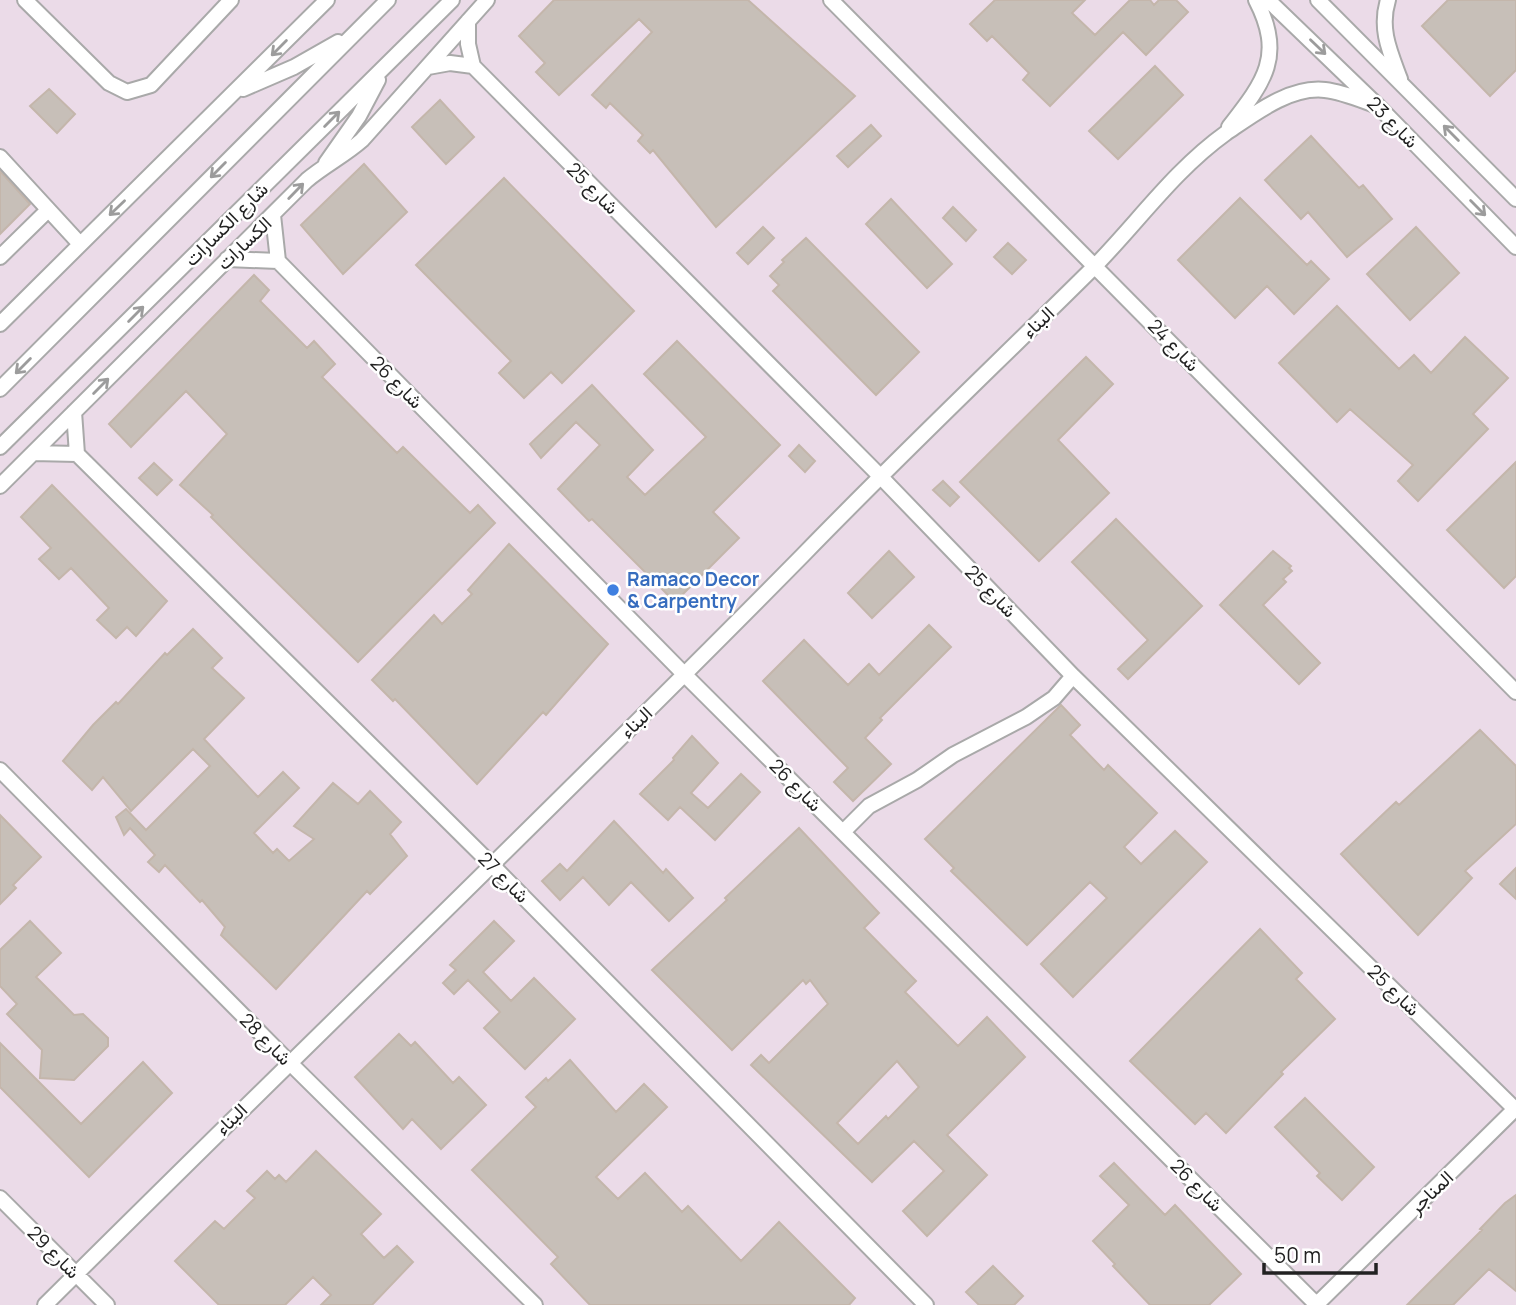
<svg xmlns="http://www.w3.org/2000/svg" width="1516" height="1305" viewBox="0 0 1516 1305" font-family="Manrope,Vazirmatn,sans-serif">
<style>
.industrial{fill:#ebdbe8}
.building{fill:#c7bfb8;stroke:#c4b6ab;stroke-width:2;fill-rule:evenodd}
.lines{fill:none;stroke-linecap:round;stroke-linejoin:round}
.minor-casing{stroke:#a9a9a9;stroke-width:18}
.minor{stroke:#fff;stroke-width:14}
.oneway{stroke:#9c9c9c}
.shop-dot{fill:#3f7fe0;stroke:#fff;stroke-width:2.5}
.labels{text-anchor:middle;stroke-width:5;stroke-linejoin:round;paint-order:stroke}
.street-label{font-size:19px;fill:#222;stroke:#fff}
.shop-label{font-size:19px;font-weight:bold;fill:#366cbe;stroke:#fff;text-anchor:start}
</style>
<rect width="100%" height="100%" fill="#f2efe9"/>
<path class="industrial" d="M0 0H1516V1305H0Z"/>
<path class="building" d="M554 0H748L855 96 716 227 653 150 650 153 638 141 643 135 610 103 606 108 592 95 652 32 639 19 559 95 536 72 545 63 519 36Z
M995 0H1085L1072 13 1095 35 1130 0H1150L1154 5 1159 0H1176L1188 12 1146 55 1123 32 1050 106 1023 80 1029 73 992 36 987 41 970 24Z
M1448 0H1516V70L1490 96 1422 26Z
M1155 66 1183 95 1118 159 1089 131Z
M49 89 75 114 57 133 30 106Z
M440 100 474 137 446 164 412 127Z
M871 125 881 136 848 167 837 156Z
M1311 136 1359 188 1363 185 1392 219 1347 257 1308 212 1301 219 1265 180Z
M364 164 407 212 343 274 301 225Z
M0 171 30 204 0 234Z
M504 178 634 311 562 383 551 372 524 398 499 373 511 361 416 265Z
M1240 198 1307 265 1311 261 1329 279 1294 314 1267 286 1235 318 1178 260Z
M891 199 952 264 927 288 866 224Z
M953 207 976 230 966 241 943 218Z
M763 227 774 238 748 264 737 253Z
M1416 227 1459 273 1410 320 1367 274Z
M806 238 919 352 876 395 773 291 779 285 770 276 784 262 782 260Z
M1008 243 1026 260 1012 274 994 257Z
M254 275 269 290 260 301 307 348 314 341 335 364 322 377 397 453 403 447 470 513 478 505 495 523 358 662 241 547 211 517 213 515 180 485 227 434 186 391 131 447 109 424Z
M1337 306 1399 369 1414 355 1431 373 1465 337 1508 378 1473 414 1488 429 1418 501 1398 481 1413 465 1350 409 1337 422 1279 363Z
M677 341 780 445 713 512 739 538 675 602 592 519 589 521 558 489 600 445 576 422 541 458 530 444 592 385 653 450 627 477 645 495 706 437 644 374Z
M1086 357 1113 384 1058 440 1109 493 1039 561 960 482Z
M799 445 815 461 805 472 789 456Z
M1516 462V576L1504 588 1447 530Z
M154 463 172 480 157 495 139 478Z
M943 481 959 497 950 506 933 490Z
M52 485 167 601 136 636 127 627 116 638 97 620 109 608 71 568 59 579 39 559 51 548 21 517Z
M1116 519 1202 606 1128 679 1118 669 1148 640 1072 562Z
M509 544 608 644 546 715 543 712 477 784 395 699 393 701 372 680 434 615 442 624 472 594 468 590Z
M889 551 914 577 872 618 848 593Z
M1273 551 1291 566 1289 568 1292 571 1283 579 1286 582 1263 605 1320 663 1299 684 1220 605Z
M929 625 951 647 880 718 882 720 865 738 891 764 853 801 834 782 848 768 763 681 804 640 848 685 869 664 879 675Z
M193 629 222 658 212 668 244 698 204 739 258 797 283 772 299 788 254 833 273 853 277 849 289 861 314 839 294 826 333 783 358 804 370 791 401 822 390 834 407 856 370 894 367 891 276 989 221 935 225 927 202 900 200 902 165 865 159 872 148 862 155 855 130 828 124 835 116 817 126 809 146 830 210 766 193 749 131 811 103 777 92 790 63 761 93 725 116 702 118 704 165 653 167 655Z
M1061 705 1080 725 1070 735 1104 770 1108 765 1157 813 1124 847 1141 864 1175 831 1207 862 1073 997 1041 964 1107 898 1090 882 1027 945 951 871 954 868 925 839Z
M1480 730 1516 766V824L1465 871 1472 878 1418 935 1341 854 1396 802 1399 805Z
M692 736 718 763 691 793 708 808 741 774 760 792 715 840 680 807 668 820 640 794 674 760 673 758Z
M0 815 41 857 13 885 16 888 0 904Z
M614 821 663 873 666 869 693 898 669 921 631 882 609 905 583 877 560 900 542 881 560 864 567 871Z
M799 828 879 913 864 928 916 981 905 992 958 1046 987 1017 1025 1057 947 1135 987 1175 927 1236 903 1211 944 1171 914 1141 872 1182 751 1065 761 1055 769 1063 828 1004 810 980 806 984 803 980 732 1050 652 970 727 900 725 898ZM897 1061 919 1087 888 1119 886 1116 858 1144 837 1123Z
M1516 868V899L1500 884Z
M30 921 61 953 36 977 74 1015 83 1014 108 1038V1046L74 1080 40 1078 42 1050 7 1014 17 1004 0 986V950Z
M494 921 514 941 483 972 511 1001 534 978 575 1019 525 1069 484 1028 500 1012 468 980 454 994 443 983 456 970 450 965Z
M1260 929 1302 973 1296 979 1335 1019 1281 1072 1283 1074 1226 1133 1206 1113 1195 1124 1130 1061Z
M399 1034 411 1046 415 1042 453 1083 459 1077 486 1105 441 1149 412 1119 403 1129 355 1077Z
M0 1043 81 1124 143 1062 172 1093 89 1177 0 1087Z
M570 1060 616 1112 644 1084 667 1107 596 1177 618 1199 645 1173 682 1212 688 1206 741 1261 779 1222 855 1298 849 1305H590L551 1264 558 1257 472 1170 536 1107 526 1097 546 1078 548 1081Z
M1305 1098 1374 1167 1342 1200 1317 1176 1320 1173 1275 1127Z
M316 1151 381 1214 361 1234 384 1258 397 1246 413 1262 372 1305H321L331 1295 313 1277 285 1305H219L175 1261 215 1221 224 1229 255 1198 247 1191 267 1171 275 1179 279 1175 286 1182Z
M1114 1163 1165 1215 1175 1205 1241 1274 1209 1305H1150L1113 1266 1115 1264 1093 1241 1129 1205 1100 1176Z
M1516 1195V1291L1489 1269 1453 1305H1407L1482 1230 1480 1229 1505 1203Z
M993 1266 1023 1296 1014 1305H979L966 1292Z"/>
<g class="lines">
<defs>
<path id="minor" d="M25 0 109 83 127 92 151 85 231 0
M831 0 1516 692
M1268 0 1378 106 1516 247
M1318 0 1516 199
M1388 0C1379 29 1390 52 1400 79
M468 21V44L473 66 880 476 1073 676 1516 1110
M428 67 450 63 473 66
M243 89 294 67 338 42
M1229 127C1264 82 1285 56 1256 0
M0 157 80 244
M326 163 359 116 378 80
M273 215 278 261 685 675 1317 1305
M0 257 47 211
M227 259 278 261
M0 324 327 0
M0 389 388 0
M74 412 77 454 491 864 926 1305
M0 447 452 0
M33 453 77 454
M0 486 307 180C325 165 345 155 362 140L487 0
M0 770 289 1062 535 1305
M843 832 869 806 917 780 953 755 1026 717 1054 698 1073 676
M0 1198 107 1305
M45 1305C297 1054 554 808 803 555 897 458 995 365 1091 270 1136 225 1173 171 1226 133 1254 114 1290 86 1325 90 1343 92 1361 100 1378 106
M1316 1305 1516 1108"/>
</defs>
<use href="#minor" class="minor-casing"/>
<use href="#minor" class="minor"/>
</g>
<defs><path id="oneway-shaft" d="M-6 0H5M1.5-3L5.5 0L1.5 3" fill="none" stroke-width="1.6" stroke-linecap="round" stroke-linejoin="round" transform="scale(1.75)"/></defs>
<g class="oneway">
<use href="#oneway-shaft" transform="translate(1318 47) rotate(44)"/>
<use href="#oneway-shaft" transform="translate(279 48) rotate(135)"/>
<use href="#oneway-shaft" transform="translate(332 119) rotate(-45)"/>
<use href="#oneway-shaft" transform="translate(1451 133) rotate(-135)"/>
<use href="#oneway-shaft" transform="translate(218 170) rotate(135)"/>
<use href="#oneway-shaft" transform="translate(296 191) rotate(-46)"/>
<use href="#oneway-shaft" transform="translate(117 208) rotate(136)"/>
<use href="#oneway-shaft" transform="translate(1478 208) rotate(45)"/>
<use href="#oneway-shaft" transform="translate(136 314) rotate(-45)"/>
<use href="#oneway-shaft" transform="translate(23 366) rotate(135)"/>
<use href="#oneway-shaft" transform="translate(101 386) rotate(-45)"/>
</g>
<circle class="shop-dot" cx="613" cy="590" r="7"/>
<g class="labels">
<g class="street-label">
<text transform="translate(1393 122) rotate(45)" y="7">شارع 23</text>
<text transform="translate(593 188) rotate(45)" y="7">شارع 25</text>
<text transform="translate(226 224) rotate(-45)" y="7">شارع الكسارات</text>
<text transform="translate(244 243) rotate(-44)" y="7">الكسارات</text>
<text transform="translate(1038 322) rotate(-44)" y="7">البناء</text>
<text transform="translate(1174 345) rotate(46)" y="7">شارع 24</text>
<text transform="translate(397 382) rotate(45)" y="7">شارع 26</text>
<text transform="translate(991 591) rotate(46)" y="7">شارع 25</text>
<text transform="translate(636 722) rotate(-44)" y="7">البناء</text>
<text transform="translate(796 785) rotate(45)" y="7">شارع 26</text>
<text transform="translate(504 877) rotate(45)" y="7">شارع 27</text>
<text transform="translate(1394 990) rotate(44)" y="7">شارع 25</text>
<text transform="translate(266 1039) rotate(45)" y="7">شارع 28</text>
<text transform="translate(231 1119) rotate(-45)" y="7">البناء</text>
<text transform="translate(1197 1185) rotate(45)" y="7">شارع 26</text>
<text transform="translate(1431 1192) rotate(-44)" y="7">المناجر</text>
<text transform="translate(54 1252) rotate(45)" y="7">شارع 29</text>
</g>
<g class="shop-label">
<text x="627" y="586">Ramaco Decor<tspan x="627" dy="22">&amp; Carpentry</tspan></text>
</g>
</g>
<path d="M1264 1263v10h112v-10" fill="none" stroke="#222222" stroke-width="3.5"/>
<text x="1274" y="1263" font-size="21" fill="#222222" stroke="#ffffff" stroke-width="5" paint-order="stroke">50 m</text>
</svg>
